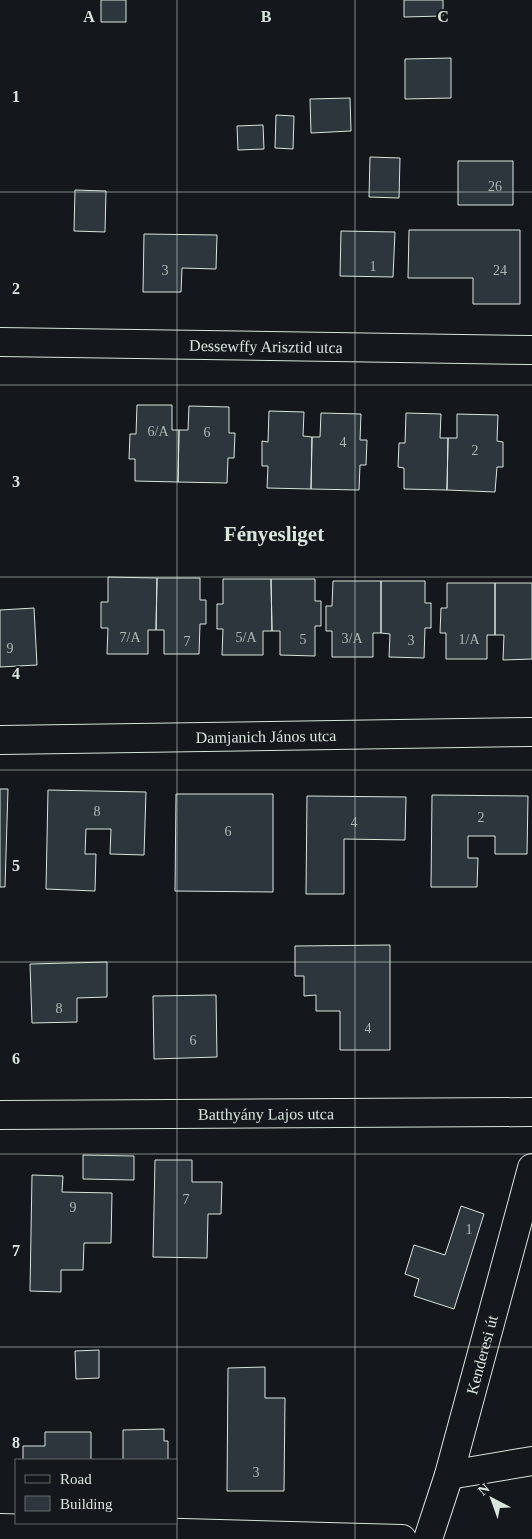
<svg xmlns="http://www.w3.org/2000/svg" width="532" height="1539" viewBox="0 0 532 1539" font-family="'Times New Roman',serif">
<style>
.building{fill:#2c363c;stroke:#d8e6dc}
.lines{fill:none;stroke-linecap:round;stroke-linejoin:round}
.minor-casing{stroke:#d8e6dc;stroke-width:30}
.minor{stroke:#14181c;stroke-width:28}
.grid{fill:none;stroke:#d8e6dc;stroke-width:1;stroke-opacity:0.55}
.labels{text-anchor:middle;stroke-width:4;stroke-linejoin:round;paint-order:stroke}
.number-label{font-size:14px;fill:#adbab4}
.street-label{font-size:16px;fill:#d8e6dc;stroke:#14181c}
.district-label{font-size:21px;font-weight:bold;fill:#d8e6dc;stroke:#14181c}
.grid-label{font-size:16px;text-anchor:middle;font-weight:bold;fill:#d8e6dc;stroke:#14181c;stroke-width:4;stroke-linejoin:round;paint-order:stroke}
</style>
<rect width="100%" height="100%" fill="#14181c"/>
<path class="building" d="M101 0H126V22H101Z
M404 0H443V16L404 17Z
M451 58V98L405 99V59Z
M350 98 351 131 311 133 310 99Z
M276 115 294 116 293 149 275 148Z
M263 125 264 149 238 150 237 126Z
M370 157 400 158 399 198 369 197Z
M458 161H513V205H458Z
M75 190 106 191 105 232 74 231Z
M409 230H520V304H473V278H408Z
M341 231 395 232 393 277 340 276Z
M144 234 217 235 216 269 182 268 181 292H143Z
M137 405H172V430H179L178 482 135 481V459H129L130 434H136Z
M189 406 229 407V433H235L234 458H228L227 483 178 482 179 430H188Z
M269 411 304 412 303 436 312 437 311 489 267 488 268 466H262V441L268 442Z
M321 413 361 414 360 440H367L366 465H360L359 490 311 489 312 437H320Z
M406 413 441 414 440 438H448L447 490 404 489V468L398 467 399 443H405Z
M457 414 498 415 497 441 503 442V467H497L495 492 447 490 448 438H457Z
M108 577 157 578 156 630H148V654H107L108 628H101V602H108Z
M157 578H200V600H206V624H200L199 654H164V630H156Z
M223 579H271L272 631H263V655H222L223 629H217V604H223Z
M271 579H315V601H321V626H315V656L280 655V631H272Z
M333 581H381V633H373V657H332V631H326V606H332Z
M381 581H425V603H431V628H425L424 658 389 657 390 634 381 633Z
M447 583H495V635H487V659H446V633H440L441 608H447Z
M495 583H532V659L503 660 504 635H495Z
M34 608 37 665 0 667V610Z
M0 789H8L5 887H0Z
M48 790 146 792 144 855 110 854 111 829H86L85 854H96L95 891 46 889Z
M176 794H273V892L175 891Z
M432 795 528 796 527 854H495V836H468V858H478L477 887H431Z
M307 796 406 797 405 840 344 839V894H306Z
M390 945V1050H340V1011H316V995L304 996V976H295V946Z
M107 962V997L77 998V1022L32 1023 30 964Z
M216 995 217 1057 154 1059 153 996Z
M83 1155 134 1156V1180L83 1179Z
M155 1160H192V1182H222L221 1214H208L207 1258 153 1257Z
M32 1175 63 1176 62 1192 112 1193 111 1243H84L83 1270H61V1292L30 1291Z
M461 1206 484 1214 454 1309 414 1296 419 1279 405 1274 414 1245 445 1255Z
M99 1350V1378L76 1379 75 1351Z
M265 1367V1398H285L284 1491H227L228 1368Z
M164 1429V1441H168V1460H123V1430Z
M45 1432H91V1460H23V1446H45Z"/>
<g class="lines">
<defs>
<g id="minor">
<path id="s1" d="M0 342 532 350"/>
<path id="s2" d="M0 740 532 732"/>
<path id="s3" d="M0 1115 532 1112"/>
<path d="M449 1475 532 1461"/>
<path d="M0 1528 402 1539"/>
<path id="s4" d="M428 1539 449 1475 532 1168"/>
</g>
</defs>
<use href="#minor" class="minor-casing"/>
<use href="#minor" class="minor"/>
</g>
<path class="grid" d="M177 0V1539M355 0V1539M0 192H532M0 385H532M0 577H532M0 770H532M0 962H532M0 1154H532M0 1347H532"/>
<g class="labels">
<g class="number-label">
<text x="495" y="191">26</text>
<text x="373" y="271">1</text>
<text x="165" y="275">3</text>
<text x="500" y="275">24</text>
<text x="158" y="436">6/A</text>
<text x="207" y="437">6</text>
<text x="343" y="447">4</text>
<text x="475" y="455">2</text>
<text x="130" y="642">7/A</text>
<text x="246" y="642">5/A</text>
<text x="352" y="643">3/A</text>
<text x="303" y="644">5</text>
<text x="469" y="644">1/A</text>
<text x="411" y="645">3</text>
<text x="187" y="646">7</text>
<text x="10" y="653">9</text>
<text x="97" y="816">8</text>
<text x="481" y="822">2</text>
<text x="354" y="827">4</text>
<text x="228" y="836">6</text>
<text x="59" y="1013">8</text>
<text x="368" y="1033">4</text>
<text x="193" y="1045">6</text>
<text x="186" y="1204">7</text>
<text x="73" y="1212">9</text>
<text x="469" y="1234">1</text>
<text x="256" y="1477">3</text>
</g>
<g class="street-label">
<text dy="6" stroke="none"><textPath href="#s1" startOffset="266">Dessewffy Arisztid utca</textPath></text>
<text dy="6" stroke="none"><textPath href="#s2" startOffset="266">Damjanich János utca</textPath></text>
<text dy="6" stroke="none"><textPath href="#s3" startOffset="266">Batthyány Lajos utca</textPath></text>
<text dy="6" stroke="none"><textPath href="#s4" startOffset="192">Kenderesi út</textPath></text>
</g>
<g class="district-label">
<text x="274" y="541">Fényesliget</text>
</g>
</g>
<g class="grid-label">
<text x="89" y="22">A</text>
<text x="266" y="22">B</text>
<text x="443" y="22">C</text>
<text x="16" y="102">1</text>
<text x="16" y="294">2</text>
<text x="16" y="487">3</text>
<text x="16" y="679">4</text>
<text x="16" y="871">5</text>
<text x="16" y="1064">6</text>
<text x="16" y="1256">7</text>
<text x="16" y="1448">8</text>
</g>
<rect x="15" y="1459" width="162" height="65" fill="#14181c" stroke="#626a69"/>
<rect x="25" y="1475" width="25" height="8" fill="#14181c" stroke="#626a69"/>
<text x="60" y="1484" font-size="15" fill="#d8e6dc">Road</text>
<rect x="25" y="1496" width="25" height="15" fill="#2c363c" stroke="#626a69"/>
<text x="60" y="1509" font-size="15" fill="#d8e6dc">Building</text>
<g transform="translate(492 1499) rotate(319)" stroke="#14181c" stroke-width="4" paint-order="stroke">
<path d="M0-4L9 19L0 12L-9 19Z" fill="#d8e6dc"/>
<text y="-8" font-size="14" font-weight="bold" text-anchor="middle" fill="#d8e6dc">N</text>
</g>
</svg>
